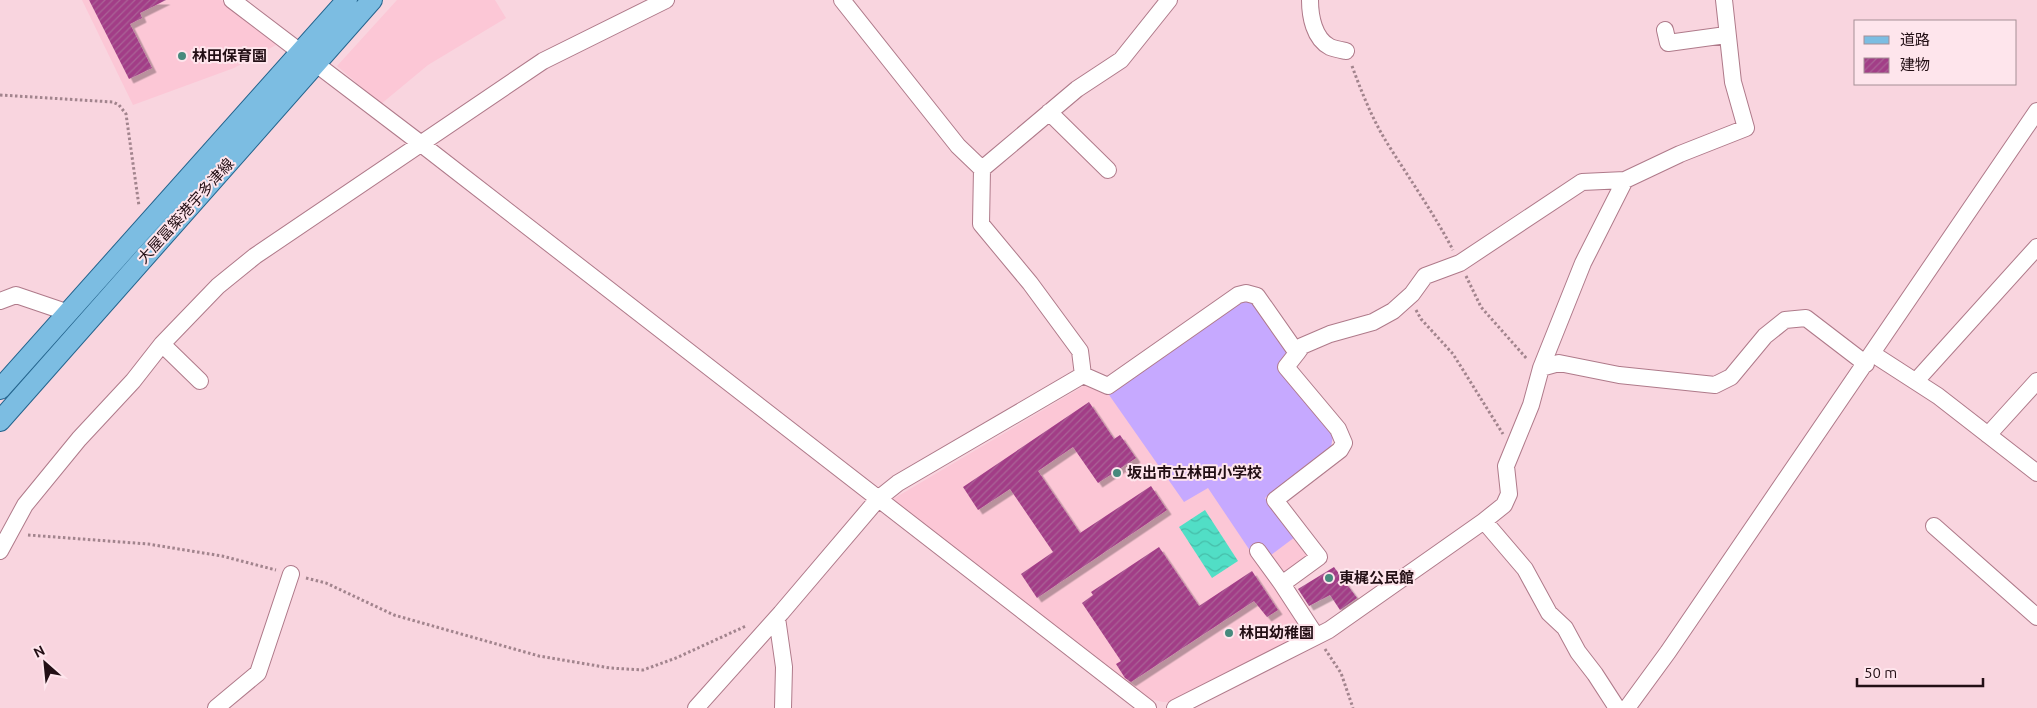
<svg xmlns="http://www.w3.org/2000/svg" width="2037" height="708" viewBox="0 0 2037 708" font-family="Ubuntu,'Noto Sans JP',sans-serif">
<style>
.built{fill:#fcc7d6}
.grass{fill:#c6a9ff}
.water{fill:url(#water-waves)}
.building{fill:url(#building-hatch);filter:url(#shadow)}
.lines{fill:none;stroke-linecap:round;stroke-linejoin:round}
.minor-casing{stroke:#af7a8a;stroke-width:18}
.major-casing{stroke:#24648d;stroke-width:22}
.path{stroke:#a2848d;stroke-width:3;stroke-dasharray:2.5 2.5;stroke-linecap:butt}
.minor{stroke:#fff;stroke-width:16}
.major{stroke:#7cbde2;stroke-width:20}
.poi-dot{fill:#478a7d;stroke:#fee5ec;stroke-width:2}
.labels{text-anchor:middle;stroke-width:4;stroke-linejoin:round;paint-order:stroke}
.poi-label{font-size:15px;font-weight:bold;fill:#230f15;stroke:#fee5ec;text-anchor:start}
.street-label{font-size:15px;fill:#230f15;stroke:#fee5ec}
</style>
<defs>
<pattern id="water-waves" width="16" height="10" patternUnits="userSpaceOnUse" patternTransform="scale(1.25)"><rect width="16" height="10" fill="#51dec6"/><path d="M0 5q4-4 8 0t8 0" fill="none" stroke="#46bda9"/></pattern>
<pattern id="building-hatch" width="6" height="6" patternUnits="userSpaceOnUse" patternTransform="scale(1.25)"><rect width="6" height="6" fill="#a23e87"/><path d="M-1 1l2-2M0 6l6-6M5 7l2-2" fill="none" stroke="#aa6296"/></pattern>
<filter id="shadow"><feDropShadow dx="4.5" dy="4.5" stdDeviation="0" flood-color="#0004"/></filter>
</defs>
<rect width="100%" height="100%" fill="#f9d5df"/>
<path class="built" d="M82 0H221L276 45 234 68 133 105Z
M397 0H495L506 18 428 65 381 104 337 66Z
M1087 384 1331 447 1265 499 1308 554 1296 568 1273 583 1304 628 1296 637 1175 702H1163L1146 698 1108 667 892 505 893 499Z"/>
<path class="grass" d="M1242 299 1254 300 1289 352 1281 369 1334 431 1331 447 1265 498 1295 537 1259 564 1208 488 1184 502 1107 392Z"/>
<path class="water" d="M1205 510 1238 561 1212 578 1179 527Z"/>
<path class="building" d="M89 0H166L140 13 142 18 130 24 152 68 129 79Z
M1089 402 1114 439 1120 435 1136 458 1098 483 1073 447 1038 471 1080 533 1151 486 1167 510 1037 598 1021 574 1053 552 1010 489 978 510 963 487Z
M1159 547 1199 606 1252 571 1278 610 1267 617 1254 601 1131 682 1125 678 1116 664 1121 661 1082 603 1093 595 1091 592Z
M1334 567 1357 598 1340 610 1330 595 1309 606 1298 589Z"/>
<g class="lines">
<defs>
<path id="minor" d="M232 0 420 143 1148 708
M842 0 958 146 982 169 981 224 1030 283 1080 351 1083 375
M1310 0C1310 16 1314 39 1330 47 1335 49 1341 50 1346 51
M1665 30 1668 43 1726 35
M1049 112 1108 170
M982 169 1077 89 1121 60 1169 0
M0 301 16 295 69 313
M162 344 200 381
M1297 353 1302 346 1330 334 1373 322 1393 311 1412 294 1425 276 1460 263 1582 182 1625 180 1680 154 1746 128 1733 82 1724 0
M1873 354 1938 396 2037 473
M1541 368 1559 363 1619 375 1715 385 1731 377 1765 336 1785 320 1806 318 1866 364
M1083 375 1108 386 1238 295 1246 293 1257 296 1297 353 1286 367 1338 429 1344 443 1340 450 1275 500 1319 557 1282 584 1316 636
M1916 381 2037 247
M1988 435 2037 381
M1484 521 1525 569 1549 613 1565 628 1578 652 1595 674 1617 708
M1934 526 2037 617
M0 551 25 505 79 439 133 381 162 344 218 286 255 256 543 61 666 0
M1258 551 1282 584
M777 618 784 667 783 708
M216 708 258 673 291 574
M696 708 781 613 878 499 898 483 1083 375
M1175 708 1329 630 1484 521 1504 505 1509 494 1506 466 1531 405 1541 368 1583 263 1625 180
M1627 708 1668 652 2037 111"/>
<path id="major" d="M0 389 347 0
M0 421 372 0"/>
</defs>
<use href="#minor" class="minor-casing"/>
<use href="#major" class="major-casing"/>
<path class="path" d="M1352 66C1362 93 1373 121 1389 146 1411 181 1434 214 1453 250
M0 95 113 102 119 105 126 114 139 206
M1466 276 1481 307 1527 359
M1416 310 1421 319 1453 354 1503 434
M28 535 148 544 222 556 276 570
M306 578 326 583 394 615 539 656 610 668 643 670 676 658 746 626
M1325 649 1341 673 1353 708"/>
<use href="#minor" class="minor"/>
<use href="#major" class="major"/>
</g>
<g class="poi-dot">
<circle cx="182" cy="56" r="5"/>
<circle cx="1117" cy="473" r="5"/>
<circle cx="1329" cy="578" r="5"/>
<circle cx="1229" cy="633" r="5"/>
</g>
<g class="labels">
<g class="poi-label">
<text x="192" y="61">林田保育園</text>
<text x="1127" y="478">坂出市立林田小学校</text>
<text x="1339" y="583">東梶公民館</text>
<text x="1239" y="638">林田幼稚園</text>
</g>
<g class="street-label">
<text transform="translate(186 211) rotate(-48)" y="5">大屋冨築港宇多津線</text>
</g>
</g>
<rect x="1854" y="20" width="162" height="65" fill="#fee5ec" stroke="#a68f96"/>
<rect x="1864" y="36" width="25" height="8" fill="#7cbde2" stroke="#a68f96"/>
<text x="1900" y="45" font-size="15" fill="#230f15">道路</text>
<rect x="1864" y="58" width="25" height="15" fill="url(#building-hatch)" stroke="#a68f96"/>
<text x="1900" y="70" font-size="15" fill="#230f15">建物</text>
<g transform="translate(45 663) rotate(333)" stroke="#fee5ec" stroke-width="4" paint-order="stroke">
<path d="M0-4L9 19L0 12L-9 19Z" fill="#230f15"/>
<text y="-8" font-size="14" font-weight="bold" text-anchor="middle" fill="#230f15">N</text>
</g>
<path d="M1857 678v8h126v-8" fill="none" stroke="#230f15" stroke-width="2.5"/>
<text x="1864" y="678" font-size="15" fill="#230f15" stroke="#fee5ec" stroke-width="4" paint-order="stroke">50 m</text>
</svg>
